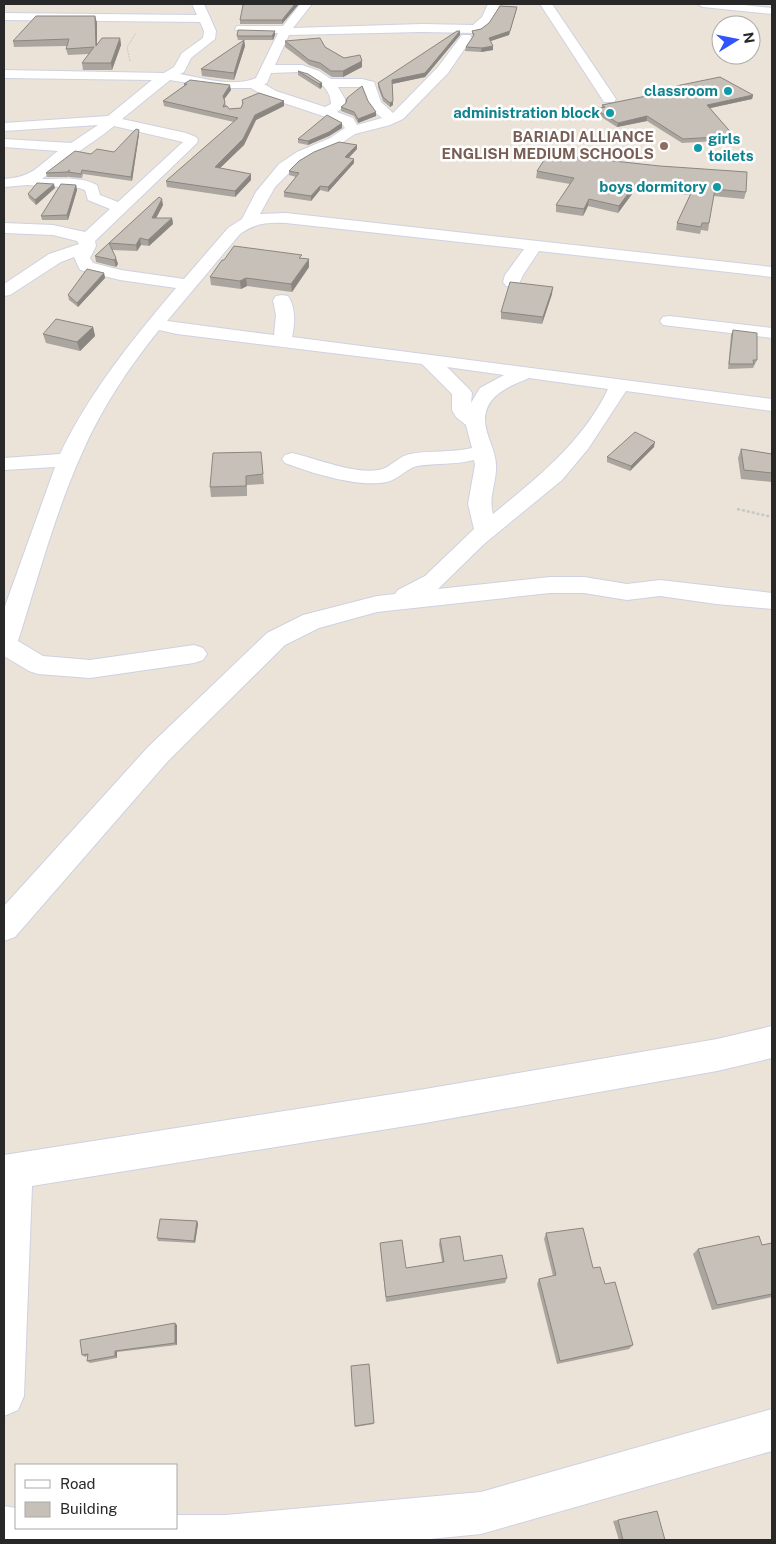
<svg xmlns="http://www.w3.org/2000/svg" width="776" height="1544" viewBox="0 0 776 1544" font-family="'Public Sans',sans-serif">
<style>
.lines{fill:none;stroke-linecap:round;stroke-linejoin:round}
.minor-casing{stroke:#ced1e1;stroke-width:2}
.path-far1{stroke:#c7c7c7;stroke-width:1;stroke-dasharray:2 1;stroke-linecap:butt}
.path{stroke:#c7c7c7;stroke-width:2.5;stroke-dasharray:3 2;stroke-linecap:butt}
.minor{fill:#fff;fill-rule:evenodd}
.wall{fill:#aaa59e}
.shaded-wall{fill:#8b8681}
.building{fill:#c6c0b8;stroke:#8b8681}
.culture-dot{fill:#0f9aa8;stroke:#fff;stroke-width:2}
.education-dot{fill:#8d6e63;stroke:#fff;stroke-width:2}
.labels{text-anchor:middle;stroke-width:5;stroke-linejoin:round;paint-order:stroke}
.far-culture-label{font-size:15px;font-weight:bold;fill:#0d838f;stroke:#fff;text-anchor:end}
.far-education-label{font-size:15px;font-weight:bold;fill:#785e54;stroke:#fff;text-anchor:end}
</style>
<rect width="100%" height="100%" fill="#ebe3d8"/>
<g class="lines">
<defs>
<path id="minor" d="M192 4H204L216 31 215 39 191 58 184 72 180 74C203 78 234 88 256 78L278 33H241L235 29 237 26H283L300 4H312L293 28 422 24 473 25 482 17 488 4H500C495 16 489 29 475 33L422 32 289 35 275 65H302L319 71 331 79H362L374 82 381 102 393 113 438 67 462 35H470L472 38 448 73 403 119 390 125 355 134 340 144 313 155 298 164 275 187 260 214 286 213 772 267V277L539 251 523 275 518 286 512 287 506 286 503 282 505 275 524 249 286 223C268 222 255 223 240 234L167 321 274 335 276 315 273 300 276 296 282 295 288 296C296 308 295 324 292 337L772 399V411L626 391 588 449 562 480 484 544 438 589 550 577H584L627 584 660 580 772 593V609L716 604 660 596 627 600 584 593H550L377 612 319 628 285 645 168 761 15 937 4 941V906L148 747 267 633 303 615 377 596 395 594 398 590 425 576 474 529 468 504 475 465 474 460C455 465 436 463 417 466 407 468 399 479 387 482 358 488 312 473 285 463L282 459 285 455 292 453C318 459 353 474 379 470 391 468 398 456 410 454 430 450 451 453 472 448L466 425 456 417 452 410V394L422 364 177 334 159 330C129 367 101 409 82 453 55 513 38 578 18 641L43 656 90 660 194 645 203 648 207 654 203 660 194 663 90 678 38 674 29 671 4 656V609L55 467 4 470V458L60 454C89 393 132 340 176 288L120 280 80 270 74 257 61 262 10 295 4 296V284L49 254 79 244 77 241 53 235 4 233V223L53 225 85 232 110 209 88 200 85 190 79 188 27 185 4 187V179C32 177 36 168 58 151L4 147V139L71 143 98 125 4 131V123L108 116 152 80 4 78V70L164 73 174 67 182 53 203 38 204 31 200 22 4 20V13L197 15ZM298 72C313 75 331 87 331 104L325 107 276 91 264 84 267 83 271 73ZM170 80 217 88H251L266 97 335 120 342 124 345 128 330 138 297 152 279 164 256 192 242 219 228 228 184 279 121 270 93 263 90 258 96 246 95 241 197 143 198 140 196 137 186 133 122 119ZM338 87H363C367 101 371 110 382 118L357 125 353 118 337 112 345 106V99ZM114 126 183 142 118 202 100 195 97 185C80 176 61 179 42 179 65 159 91 145 114 126ZM447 367 504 375 480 388 471 403 472 393 469 389ZM529 378 608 389C583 442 537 478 493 514 488 497 497 482 496 465 496 450 485 435 485 420 485 395 510 386 529 378Z
M540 4H552L616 99 614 102H604Z
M697 4H735L772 8V14L703 7Z
M669 316 772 328V338L663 325 660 321 663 317Z
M772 1026V1058L717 1071 425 1123 32 1186 24 1396 18 1410 4 1416V1155L425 1089 717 1039Z
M772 1409V1451L481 1534 420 1540H4V1506L16 1508V1528H176V1515H226L481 1492Z"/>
</defs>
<use href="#minor" class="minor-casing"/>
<path class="path-far1" d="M130 61 127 47 136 33"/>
<path class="path" d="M737 509 772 517"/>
<use href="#minor" class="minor"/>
</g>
<path class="wall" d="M245 4H299L282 24H240V20Z
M517 7 516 11 509 35 490 41 493 50 481 52 465 51 466 47 473 37 472 31 481 29Z
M95 16 97 23V44L120 38 121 45 112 70H83L82 63 89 54 68 55 66 49 67 46 14 47 13 41Z
M275 35 273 40H244L245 46 234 80 202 76 201 69 244 40H238L237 36Z
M460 35 425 77 392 84 393 105 390 107 383 101 378 87V83Z
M285 41 325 47 344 58 362 61V67L343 77H332L320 69 309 65 285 47Z
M298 71 322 83V87L320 89 298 75Z
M184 84 231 90 224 99 226 106 229 109 241 108 242 105V100L284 101V106L256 120 244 145 220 168 251 180 235 197 167 187 166 181 234 122 164 106 163 101 184 86Z
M676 86 753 95 752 99 710 108 734 136 733 140 682 143 647 121 617 127 595 113V109L602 108V105L675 90Z
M368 101 376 116 358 123 354 116 341 111V107Z
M342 123V128L329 136 308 145 298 143V139Z
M139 130V134L132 181 83 174 82 178 69 177V176L68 177H47L46 173 91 154 114 152Z
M357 149 349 158 354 163 328 192 320 190 311 201 284 197V192L296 177 289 175V171Z
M537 171 746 192 744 199 713 196 708 231 701 230 700 234 676 230 677 223 690 195 635 190 618 213 588 206 583 216 556 212V205L570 184 536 178Z
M76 185 77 190 68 220H42L41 216Z
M55 188 36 205 29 198 28 194Z
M159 197 163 205 156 218H172L173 224 149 246 141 245 137 251 112 250 118 264 116 267 96 262 95 256Z
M302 258 309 267 292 292 247 286 241 289 211 285 210 277Z
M104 273 105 278 78 307 69 300 68 295Z
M552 294 542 324 501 319V312Z
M93 327 95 336 80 351 46 343 43 334Z
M733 330 757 360 753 368 728 369 731 335Z
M654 447 630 471 607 462V457Z
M741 449 772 454V482L741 479 738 458Z
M261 452 264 484 247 485V496L211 497 210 487Z
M197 1221 198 1224 195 1243 158 1241 157 1238Z
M546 1233 593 1268 605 1284 633 1345 629 1349 557 1364 537 1284 539 1279 553 1276 544 1239Z
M440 1239 464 1261 507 1278 505 1283 386 1302 380 1243 406 1268 442 1262 439 1244Z
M772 1243V1297L712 1310 693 1254 698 1249 762 1245Z
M177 1325V1345L117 1352V1358L90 1363 87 1361V1356L85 1357 82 1355Z
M369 1364 374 1424 355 1427 351 1366Z
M618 1520 665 1540H619L613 1521Z"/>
<path class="shaded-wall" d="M295 4H299L282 24V20Z
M517 7 516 11 509 35 488 42 489 38Z
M95 16 97 23V52L96 46Z
M275 31V35L273 40 272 36Z
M460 31V35L425 77 392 84V80Z
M120 38 121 45 112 70 111 63Z
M244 40 245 46 234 80V73Z
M493 46V50L481 52 482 48Z
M362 61V67L343 77V71Z
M322 83V87L320 89 319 84Z
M230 85 231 90 223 101V96Z
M753 95 752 99 706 109 707 105Z
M284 101V106L256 120 244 145 216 172 215 167 255 115Z
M393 101V105L390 107V103Z
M376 112V116L358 123V119Z
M647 116V121L617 127 618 123Z
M342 123V128L329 136 308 145V141Z
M139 130V134L132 181 131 177Z
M357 145V149L345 161V157Z
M354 159V163L328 192V187Z
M251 174V180L235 197V191Z
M636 183 635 190 618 213 619 206Z
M54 184 55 188 36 205 35 200Z
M76 185 77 190 68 220 67 215Z
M320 186V190L311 201V196Z
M162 199 163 205 153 224 152 218Z
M589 199 588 206 583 216 584 209Z
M172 218 173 224 149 246 148 240Z
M140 238 141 245 137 251 136 245Z
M116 258 118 264 116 267 114 260Z
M309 259V267L292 292 291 284Z
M104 273 105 278 78 307 77 303Z
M246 278 247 286 241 289 240 281Z
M553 287 552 294 542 324 543 317Z
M93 327 95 336 80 351 77 342Z
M655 442 654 447 630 471 631 466Z
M197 1221 198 1224 195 1243 194 1241Z
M175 1323 177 1325V1345L175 1343Z
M115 1351 117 1352V1358L115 1356Z"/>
<path class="building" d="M245 4H295L282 20H240L243 5Z
M500 6 517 7 510 31 489 38 493 46 482 48 466 47 474 35 472 31 481 29 489 23Z
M36 16H95L96 46 102 38H120L111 63H82L94 47 66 49 69 39 13 41Z
M238 30 275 31 272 36H237Z
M457 31H460L425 73 392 80 393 101 390 103 383 97 378 83Z
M320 38 325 47 344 58 360 55 362 61 343 71H331L320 63 309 60 285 41Z
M244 40 234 73 201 69Z
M298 71 308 74 322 83 319 84Z
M720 77 753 95 707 105 734 136 683 139 647 116 618 123 595 109 605 107 602 105 681 89 676 86Z
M190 80 230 85 223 96 225 102 223 107 227 106 229 109 241 108 243 103 242 100 259 93 284 101 255 115 243 139 215 167 251 174 235 191 166 181 238 118 163 101 187 84H184Z
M362 86 368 101 376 112 358 119 354 112 341 107 346 103 347 98Z
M327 115 342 123 329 132 308 141 298 139Z
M136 129 139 130 131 177 82 170 81 174 68 172 70 170 67 172 46 173 75 151 91 154 97 149 114 152Z
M339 142 357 145 345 157 354 159 328 187 320 186 311 196 284 192 299 173 289 171 299 161 314 152Z
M548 154 660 166 747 172 746 192 715 189 709 223H702L701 227 677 223 693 189 636 183 619 206 589 199 584 209 556 205 574 178 537 171Z
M37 183 54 184 35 200 28 194Z
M61 184 76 185 67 215 41 216Z
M159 197 162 199 152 218H172L148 240 140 238 136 245 109 243 116 258 114 260 95 256Z
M234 246 302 255 299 258 309 259 291 284 246 278 240 281 210 277 222 260H224Z
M87 269 104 273 77 303 68 295Z
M510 282 553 287 543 317 501 312Z
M56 319 93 327 77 342 43 334Z
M733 330 757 333V360H753L754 364H729Z
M635 432 655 442 631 466 607 457Z
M741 449 772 454V473L744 470Z
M261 452 263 474 246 476V486L210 487 213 453Z
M160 1219 197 1221 194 1241 157 1238Z
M583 1228 593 1268 600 1267 605 1284 615 1282 633 1345 560 1361 539 1279 556 1275 546 1233Z
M460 1236 464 1261 502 1255 507 1278 386 1297 380 1243 402 1240 406 1268 444 1262 440 1239Z
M759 1236 762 1245 772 1243V1294L717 1305 698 1249Z
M175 1323V1343L115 1351V1356L87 1361 88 1354 82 1355 80 1340Z
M369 1364 374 1423 355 1426 351 1366Z
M657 1511 665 1540H623L618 1520Z"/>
<g class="culture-dot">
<circle cx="728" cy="91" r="5"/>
<circle cx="610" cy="113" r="5"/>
<circle cx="698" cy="148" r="5"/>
<circle cx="717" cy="187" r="5"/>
</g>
<circle class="education-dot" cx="664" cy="146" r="5"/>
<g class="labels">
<g class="far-culture-label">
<text x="718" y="96">classroom</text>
<text x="600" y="118">administration block</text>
<text x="708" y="144" text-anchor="start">girls<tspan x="708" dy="17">toilets</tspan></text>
<text x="707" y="192">boys dormitory</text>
</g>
<g class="far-education-label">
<text x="654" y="142">BARIADI ALLIANCE<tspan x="654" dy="17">ENGLISH MEDIUM SCHOOLS</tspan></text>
</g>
</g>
<rect width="776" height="1544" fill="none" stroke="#282828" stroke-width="10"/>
<rect x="15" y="1464" width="162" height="65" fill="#ffffff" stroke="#a9a9a9"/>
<rect x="25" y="1480" width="25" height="8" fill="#ffffff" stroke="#a9a9a9"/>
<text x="60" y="1489" font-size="15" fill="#282828">Road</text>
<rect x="25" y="1502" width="25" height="15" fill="#c6c0b8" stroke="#a9a9a9"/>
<text x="60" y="1514" font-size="15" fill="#282828">Building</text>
<g transform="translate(736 40) rotate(80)"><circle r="24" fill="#ffffff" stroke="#a9a9a9"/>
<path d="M0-4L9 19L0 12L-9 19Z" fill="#3254fe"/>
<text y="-8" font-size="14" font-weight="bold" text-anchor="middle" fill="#282828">N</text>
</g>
</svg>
